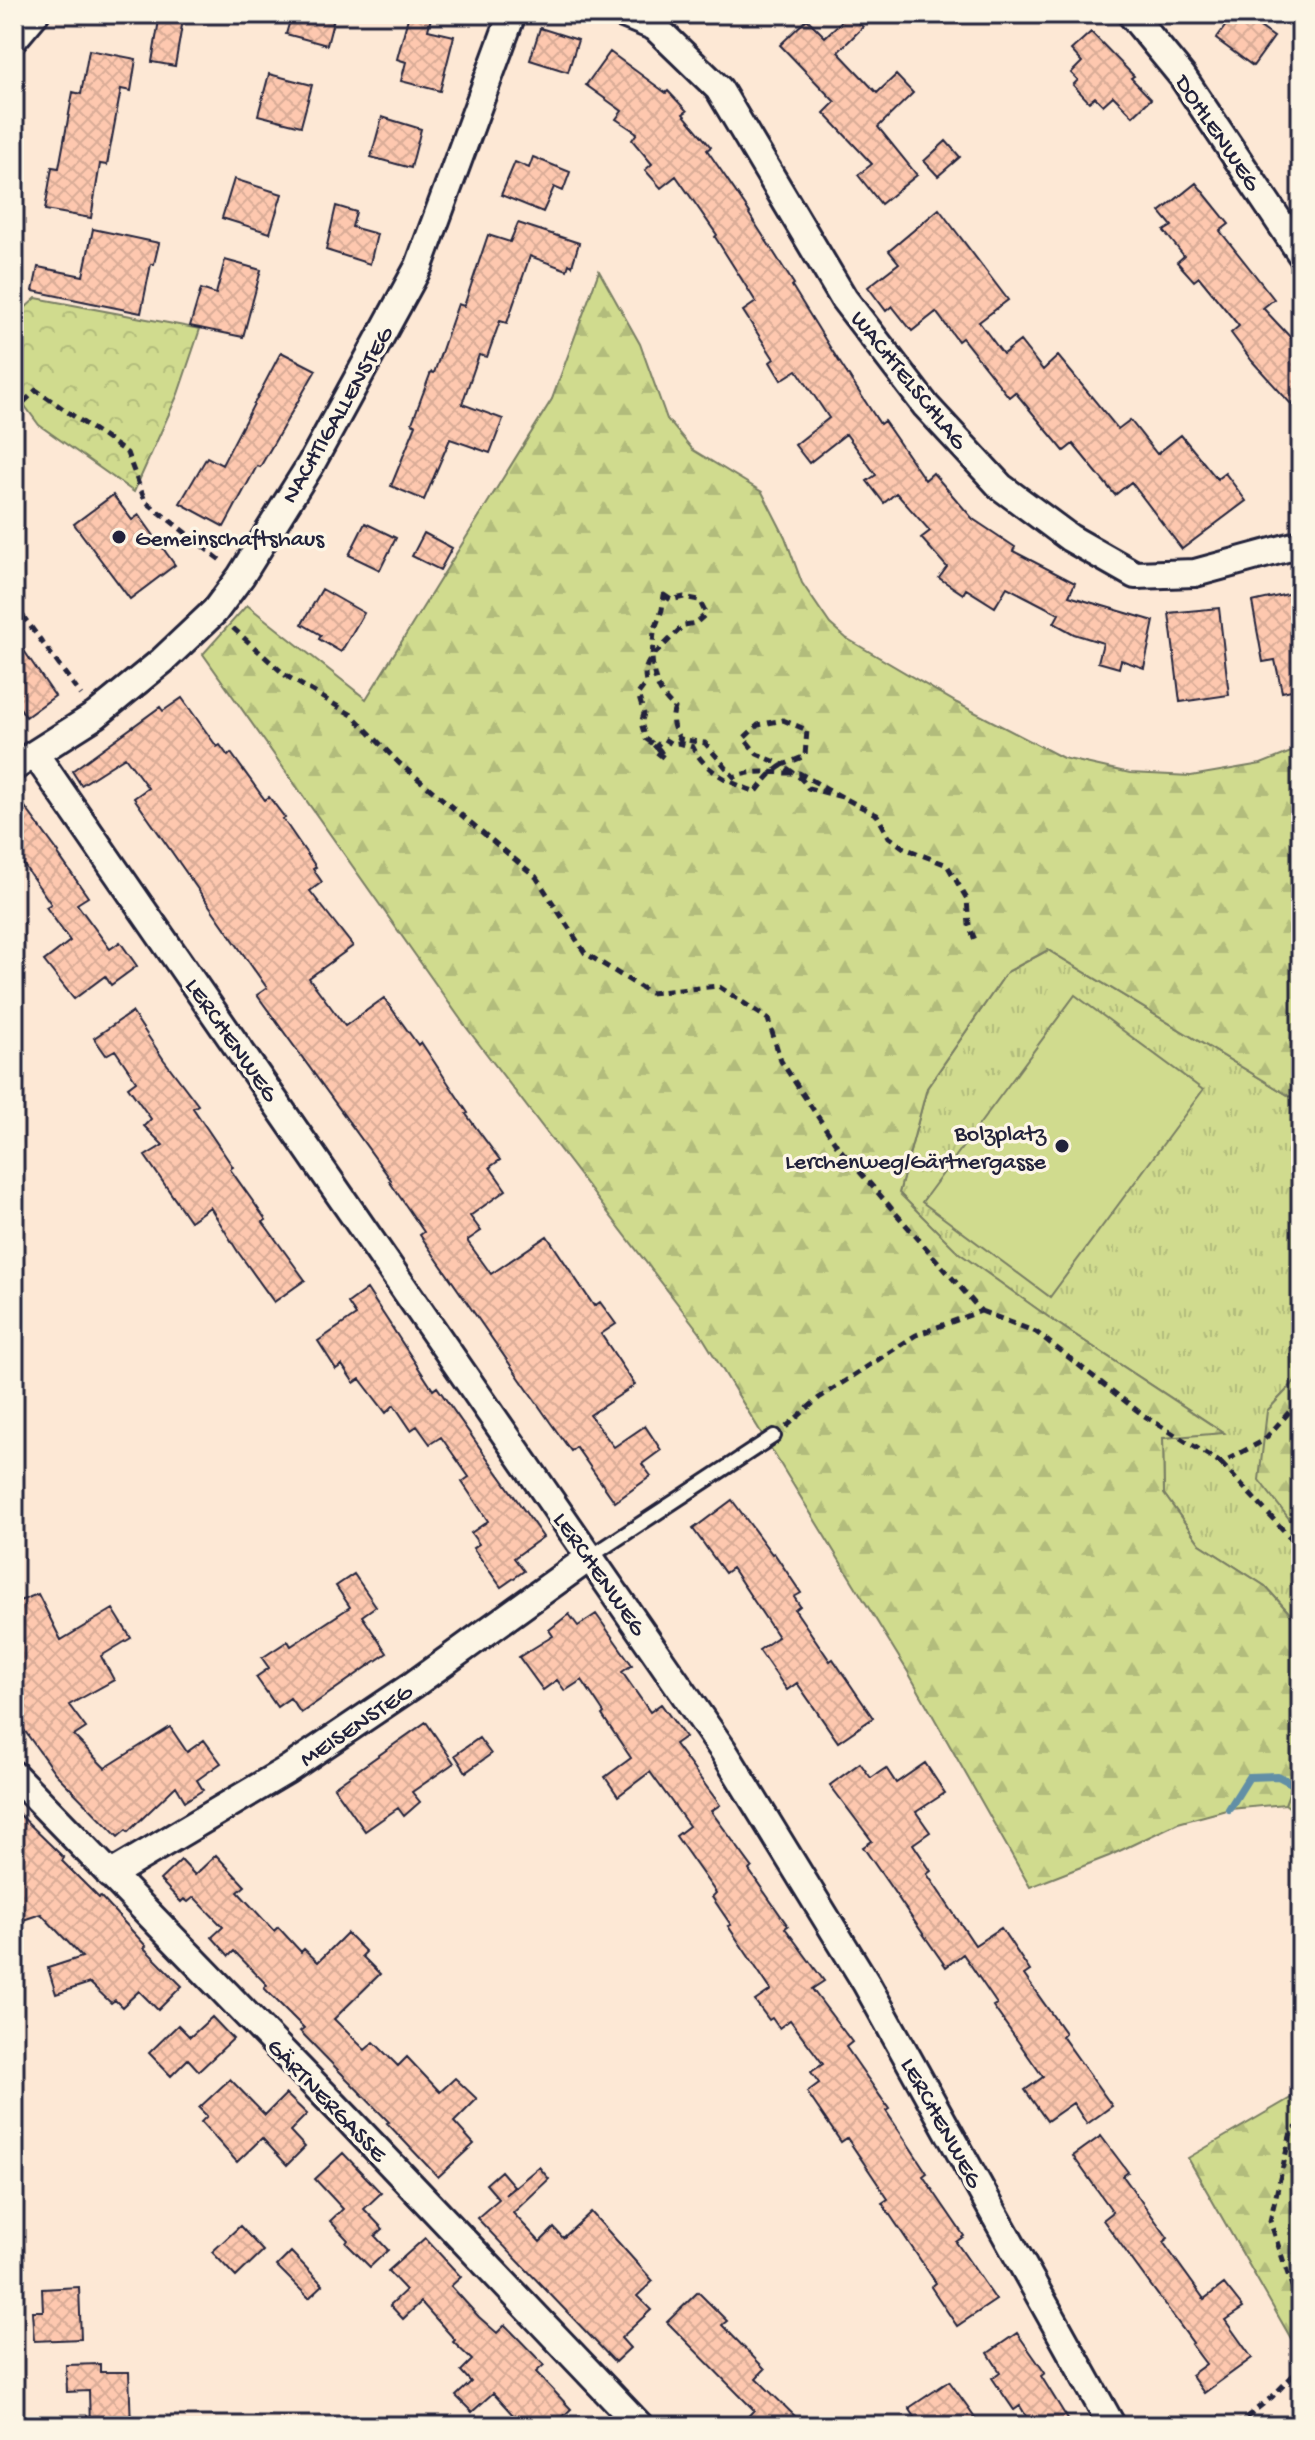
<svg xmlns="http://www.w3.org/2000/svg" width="1315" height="2440" viewBox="0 0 1315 2440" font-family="'Gochi Hand',sans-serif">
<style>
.grass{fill:url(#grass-tufts);stroke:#797e64;stroke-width:2}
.forest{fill:url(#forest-firs);stroke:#797e64;stroke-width:2}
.park{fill:url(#park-crowns);stroke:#797e64;stroke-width:2}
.pitch{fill:#d0db8e;stroke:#797e64;stroke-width:2}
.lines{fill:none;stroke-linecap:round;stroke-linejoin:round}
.stream{stroke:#628fa6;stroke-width:8}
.building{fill:url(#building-cross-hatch);stroke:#22223b;stroke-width:2}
.service-casing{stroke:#22223b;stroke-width:18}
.minor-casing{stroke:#22223b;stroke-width:32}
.path{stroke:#22223b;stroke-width:5;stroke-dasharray:8 6;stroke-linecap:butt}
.service{stroke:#fcf5e5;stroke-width:12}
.minor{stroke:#fcf5e5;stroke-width:26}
.poi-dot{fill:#22223b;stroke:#fcf5e5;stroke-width:3}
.labels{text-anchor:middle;stroke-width:7;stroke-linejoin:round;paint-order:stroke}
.street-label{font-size:24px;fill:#22223b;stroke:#fcf5e5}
.poi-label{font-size:24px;fill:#22223b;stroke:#fcf5e5;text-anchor:start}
</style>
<defs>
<pattern id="grass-tufts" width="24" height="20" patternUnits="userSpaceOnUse" patternTransform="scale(2)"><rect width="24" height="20" fill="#d0db8e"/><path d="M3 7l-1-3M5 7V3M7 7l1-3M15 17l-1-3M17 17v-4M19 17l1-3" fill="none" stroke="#b2bc7b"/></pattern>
<pattern id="forest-firs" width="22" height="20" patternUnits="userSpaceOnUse" patternTransform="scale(2)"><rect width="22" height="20" fill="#d0db8e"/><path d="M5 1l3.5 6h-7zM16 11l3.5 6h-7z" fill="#b2bc7b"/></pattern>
<pattern id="park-crowns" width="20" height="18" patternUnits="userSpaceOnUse" patternTransform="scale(2)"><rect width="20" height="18" fill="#d0db8e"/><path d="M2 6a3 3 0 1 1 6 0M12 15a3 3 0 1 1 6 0" fill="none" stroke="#b2bc7b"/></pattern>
<pattern id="building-cross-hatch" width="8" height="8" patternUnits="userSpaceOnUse" patternTransform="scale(2)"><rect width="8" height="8" fill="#fec8af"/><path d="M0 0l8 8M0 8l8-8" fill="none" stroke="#d9ac97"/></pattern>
</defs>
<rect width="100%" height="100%" fill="#fde8d5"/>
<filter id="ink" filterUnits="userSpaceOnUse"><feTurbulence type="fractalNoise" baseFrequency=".0125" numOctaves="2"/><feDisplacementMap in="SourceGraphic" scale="16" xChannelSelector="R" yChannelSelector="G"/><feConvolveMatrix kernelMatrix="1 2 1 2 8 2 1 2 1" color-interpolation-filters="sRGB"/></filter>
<g filter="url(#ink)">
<path class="grass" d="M1048 950 1301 1103V1375L1267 1411 1301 1534V1626L1265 1586 1200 1544 1164 1494 1163 1438 1223 1432 1054 1321 958 1253 899 1193 927 1088 1007 972Z
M1301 1760V1817L1285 1804Z"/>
<path class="forest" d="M599 271 640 344 667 419 693 450 762 492 785 537 802 583 830 624 846 638 957 703 1063 758 1130 773 1191 776 1261 764 1301 748V1103L1048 950 1007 972 927 1088 899 1193 959 1253 1054 1321 1224 1433 1163 1438 1164 1494 1200 1544 1265 1586 1301 1626V1760L1285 1804 1230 1809 1178 1823 1109 1856 1030 1887 908 1672 700 1333 466 1027 203 654 247 605 366 699 552 399Z
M1301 1375V1534L1259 1480 1267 1411Z
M1301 2092V2356L1188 2158Z"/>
<path class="park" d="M36 298 200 329 178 394 134 492 39 425 14 391V318Z"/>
<path class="pitch" d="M1075 995 1203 1090 1050 1297 922 1202Z"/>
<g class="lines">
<path class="stream" d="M1229 1809 1249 1777 1278 1776 1301 1788"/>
</g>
<path class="building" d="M160 14H184L175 66 152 62Z
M292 14H335L327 45 286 34Z
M409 14H432L428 30 454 36 440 91 401 81 406 62 397 59Z
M849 14 863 27 838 52 877 93 896 75 913 93 878 127 917 175 881 204 858 175 872 164 824 113 835 102 780 45 807 19 825 37Z
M1234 14H1242L1274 37 1253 66 1216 39Z
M540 28 578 40 568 72 530 60Z
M1091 32 1134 76 1131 78 1151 99 1133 116 1113 96 1103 105 1095 97 1089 102 1073 85 1078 80 1071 73 1082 62 1071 50Z
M89 50 136 59 131 91 121 89 107 165 100 164 91 218 45 210 52 167 59 168 73 92 81 94Z
M610 52 666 93 668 91 687 111 683 114 711 147 707 150 750 213 749 214 794 284 792 286 831 349 880 424 884 421 925 480 933 473 973 519 1015 547 1013 551 1075 583 1069 596 1154 621 1144 668 1121 660 1119 668 1098 662 1103 643 1074 634 1054 623 1059 614 1007 587 995 607 966 589 963 594 939 578 947 567 921 538 930 531 896 493 884 503 867 481 876 475 846 434 809 463 795 445 829 418 797 370 781 380 770 362 774 359 743 311 756 302 715 237 717 235 676 176 661 188 645 170 652 164 632 140 637 133 616 119 622 111 586 85Z
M269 74 312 85 301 126 258 115Z
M382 117 421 129 411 168 371 157Z
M946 141 960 157 938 176 924 161Z
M533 157 570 172 563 191 554 187 543 212 501 195 515 162 529 168Z
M234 179 282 194 270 233 222 218Z
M1196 183 1229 224 1220 231 1274 299 1263 308 1292 339 1301 331V415L1252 361 1231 333 1239 326 1199 277 1194 281 1177 262 1184 256 1164 231 1172 226 1160 212Z
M336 206 356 212 352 227 377 234 370 264 326 250Z
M939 209 1008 300 979 322 1003 354 1020 341 1043 370 1058 356 1118 429 1130 420 1157 454 1181 435 1217 479 1225 473 1246 501 1182 549 1131 482 1115 495 1073 444 1064 451 1015 392 1009 397 962 338 958 341 936 312 912 331 892 306 886 311 868 287 899 263 889 251Z
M518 223 579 243 572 266 569 264 567 270 530 256 507 323 500 321 487 357 479 355 462 404 503 419 490 453 450 439 424 500 391 486 416 425 412 423 431 372 434 373 458 304 464 306 488 235 510 242Z
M93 229 159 243 154 264H151L141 313 33 291 38 267 83 276Z
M225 260 261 270 243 337 190 326 201 289 216 294Z
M281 352 316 370 260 467 257 466 224 527 180 503 207 457 222 465Z
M113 495 132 520 139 515 175 565 130 599 74 524Z
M365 523 396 538 380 570 349 555Z
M424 533 452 548 440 570 412 556Z
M322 589 364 613 341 652 319 639 321 635 302 624Z
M1301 591V688L1282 692 1275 660 1263 662 1252 602Z
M1219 608 1229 695 1180 702 1169 613Z
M14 636 55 696 26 717 14 699Z
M182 698 217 747 220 745 228 756 231 753 265 800 269 797 285 818 283 819 316 867 313 869 322 882 310 891 353 946 309 978 345 1026 384 998 418 1045 421 1042 468 1113 466 1114 500 1160 490 1167 506 1190 470 1216 481 1231 468 1240V1242L491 1274 547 1236 594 1306 600 1302 616 1324 601 1334 635 1385 590 1415 614 1447 645 1426 661 1450 642 1464 651 1476 615 1502 576 1447 571 1451 550 1422 420 1235 424 1232 389 1181 391 1180 257 995 267 988 134 798 148 788 125 757 81 785 72 771 160 707 163 711Z
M14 792 59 853 58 854 88 897 77 904 110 949 120 942 137 966 111 985 105 976 74 999 44 961 70 941 46 907 51 904 14 851Z
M132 1012 164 1060 198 1105 193 1108 233 1167 230 1169 266 1220 263 1222 305 1280 274 1302 238 1252 210 1207 190 1221 145 1156 163 1145 144 1126 151 1119 128 1087 136 1081 115 1050 106 1055 94 1038Z
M367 1289 433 1390 437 1387 543 1537 514 1558 524 1571 501 1587 473 1548 479 1544 471 1533 488 1521 462 1482 469 1477 441 1437 430 1444 417 1426 411 1430 394 1405 386 1413 360 1379 354 1383 342 1365 336 1369 318 1341 356 1315 348 1303Z
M732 1500 772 1554 774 1553 801 1593 794 1597 800 1606 795 1610 830 1661 833 1659 873 1718 838 1742 797 1683 787 1690 759 1650 778 1637 732 1568 725 1573 693 1529Z
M354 1574 376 1606 362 1616 387 1653 301 1713 290 1698 277 1707 256 1677 269 1668 262 1658 288 1641 291 1646 350 1607 336 1586Z
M38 1594 61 1640 113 1609 131 1638 101 1656 114 1680 69 1705 86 1728 74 1736 105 1768 170 1727 187 1752 204 1740 221 1763 197 1780 203 1790 185 1801 176 1786 128 1832 126 1830 118 1837 55 1773 14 1716V1603Z
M569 1614 578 1626 596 1614 632 1665 622 1672 650 1712 661 1704 685 1737 675 1744 720 1805 711 1811 752 1867 749 1870 788 1926 785 1928 824 1981 812 1989 852 2042 846 2047 889 2109 886 2111 927 2173 923 2176 964 2236 956 2242 996 2300 957 2326 931 2287 936 2283 882 2203 888 2199 847 2138 841 2142 807 2092 819 2083 811 2072 823 2064 790 2020 779 2028 772 2018 769 2020 755 2001 771 1990 728 1926 731 1925 712 1897 716 1893 676 1836 689 1826 650 1772 618 1796 605 1777 631 1758 602 1715 604 1713 582 1680 565 1691 557 1680 543 1690 519 1657 553 1636 549 1630Z
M426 1722 454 1763 412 1792 420 1802 404 1816 398 1808 365 1831 334 1787Z
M479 1738 491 1754 466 1772 455 1755Z
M860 1763 871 1778 886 1768 896 1783 925 1763 945 1793 916 1812 930 1832 913 1844 931 1871 927 1874 975 1945 1001 1928 1030 1971 1024 1975 1065 2033 1062 2036 1112 2106 1087 2124 1073 2103 1047 2121 1025 2090 1043 2077 993 2006 997 2004 963 1954 946 1967 863 1847 872 1841 830 1785Z
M14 1809 64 1858 62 1861 99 1898 101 1897 146 1946 144 1948 182 1986 158 2010 139 1991 122 2007 115 2000 111 2003 90 1983 56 1994 48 1968 82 1957 41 1914 14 1923Z
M216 1855 245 1886 238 1892 274 1931 278 1927 301 1952 304 1949 318 1962 347 1933 366 1952 362 1956 380 1974 334 2019 365 2050 374 2042 398 2066 407 2057 440 2092 455 2078 477 2099 454 2122 474 2144 438 2177 387 2123 389 2122 300 2031 304 2028 264 1988 267 1985 234 1951 229 1956 212 1937 223 1927 194 1897 188 1902 184 1899 181 1902 160 1880 181 1860 195 1875Z
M212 2017 233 2039 199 2071 188 2059 171 2076 149 2053 178 2025 190 2037Z
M230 2079 265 2115 286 2094 307 2114 290 2131 305 2147 287 2165 262 2138 237 2162 201 2122 207 2116 199 2108Z
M1101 2136 1128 2172 1123 2176 1168 2238 1163 2242 1204 2299 1224 2284 1243 2308 1225 2320 1252 2358 1204 2393 1191 2375 1206 2364 1191 2344 1193 2343 1103 2220 1113 2212 1073 2156Z
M343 2153 381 2193 364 2209 383 2229 375 2236 388 2250 370 2267 346 2243 348 2240 330 2221 343 2209 315 2179Z
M539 2167 549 2179 513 2213 540 2242 554 2228 563 2238 591 2212 653 2281 637 2296 651 2310 621 2338 630 2348 615 2362 477 2218 499 2199 486 2184 501 2171 514 2186 505 2195Z
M240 2226 263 2251 236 2277 212 2252Z
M425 2238 461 2277 451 2286 479 2317 497 2333 505 2325 544 2365 536 2372 571 2409 553 2426H523L493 2393 472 2412 456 2396 471 2382 461 2371 472 2360 453 2342 455 2340 421 2302 403 2319 390 2305 406 2290 388 2271Z
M291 2252 323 2285 309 2298 277 2266Z
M79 2287 81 2339 34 2341 32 2311H43L42 2289Z
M698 2292 727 2321 722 2325 765 2369 756 2378 805 2426H739L754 2410 667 2322Z
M1017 2333 1045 2373 1041 2376 1072 2426H1032L1020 2406 1014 2410 992 2378 1000 2372 988 2353Z
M100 2364V2372H129L131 2426H90L89 2391 67 2392 66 2365Z
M949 2381 968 2407 981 2426H921L909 2408Z"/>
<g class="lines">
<defs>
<path id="service" d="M590 1557 774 1436"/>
<path id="minor" d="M623 14 655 27 719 89 844 299 926 406 1001 487 1070 538 1135 575 1195 573 1301 544
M1131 14 1182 76 1301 254
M14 39 35 14
M35 754 723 1750 866 1983 1112 2426
M14 767 96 715 162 661 215 611 241 576 311 464 419 266 512 14
M14 1775 347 2118 640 2426
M110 1875 287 1770 413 1685 590 1557"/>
</defs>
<use href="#service" class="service-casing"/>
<use href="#minor" class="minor-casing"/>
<path class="path" d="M14 412 36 390 127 453 145 501 224 563
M664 595 671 600 684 597 699 600 706 614 696 623 684 625 652 657 654 631 662 610Z
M14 604 81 695
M233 628 285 675 352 715 399 763 536 877 585 953 650 993 718 986 768 1019 781 1061 838 1147 981 1311 916 1335 819 1398 786 1427
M783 720 807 730 805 756 783 765 757 754 744 738 758 725Z
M842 797 799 773C776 774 756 768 734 777L705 743 680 739C673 728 670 721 675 708 658 695 653 677 652 657 645 666 644 672 646 683L638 694 644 714 641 723 646 739C655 745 660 748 664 758L653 749 664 739 672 744 679 743 693 747C705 772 731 783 756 792 764 782 772 771 783 765 792 772 803 778 808 788L842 797 877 815 889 837 904 848 947 865 967 899 969 925 975 940
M981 1311 1036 1332 1143 1415 1221 1463 1263 1441 1301 1399
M1221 1463 1301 1549
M1301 2124 1291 2132 1270 2221 1301 2313
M1235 2426 1272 2397 1301 2367"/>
<use href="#service" class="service"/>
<use href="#minor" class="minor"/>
</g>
</g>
<g class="poi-dot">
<circle cx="119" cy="537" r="8"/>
<circle cx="1062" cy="1146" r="8"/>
</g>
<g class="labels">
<g class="street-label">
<text transform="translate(1219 132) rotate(56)" y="8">DOHLENWEG</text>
<text transform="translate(910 379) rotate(51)" y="8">WACHTELSCHLAG</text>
<text transform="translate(336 414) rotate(-60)" y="8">NACHTIGALLENSTEG</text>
<text transform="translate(233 1039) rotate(55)" y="8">LERCHENWEG</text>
<text transform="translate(601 1573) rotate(55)" y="8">LERCHENWEG</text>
<text transform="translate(355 1724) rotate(-34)" y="8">MEISENSTEG</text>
<text transform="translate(328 2099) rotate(46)" y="8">GÄRTNERGASSE</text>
<text transform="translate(943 2122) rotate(61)" y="8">LERCHENWEG</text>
</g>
<g class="poi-label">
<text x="135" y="545">Gemeinschaftshaus</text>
<text x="1046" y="1140" text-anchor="end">Bolzplatz<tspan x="1046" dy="28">Lerchenweg/Gärtnergasse</tspan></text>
</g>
</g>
<rect width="1315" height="2440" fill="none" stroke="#fcf5e5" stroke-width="48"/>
<rect x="24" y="24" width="1267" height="2392" fill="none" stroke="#22223b" stroke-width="3" filter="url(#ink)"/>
</svg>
